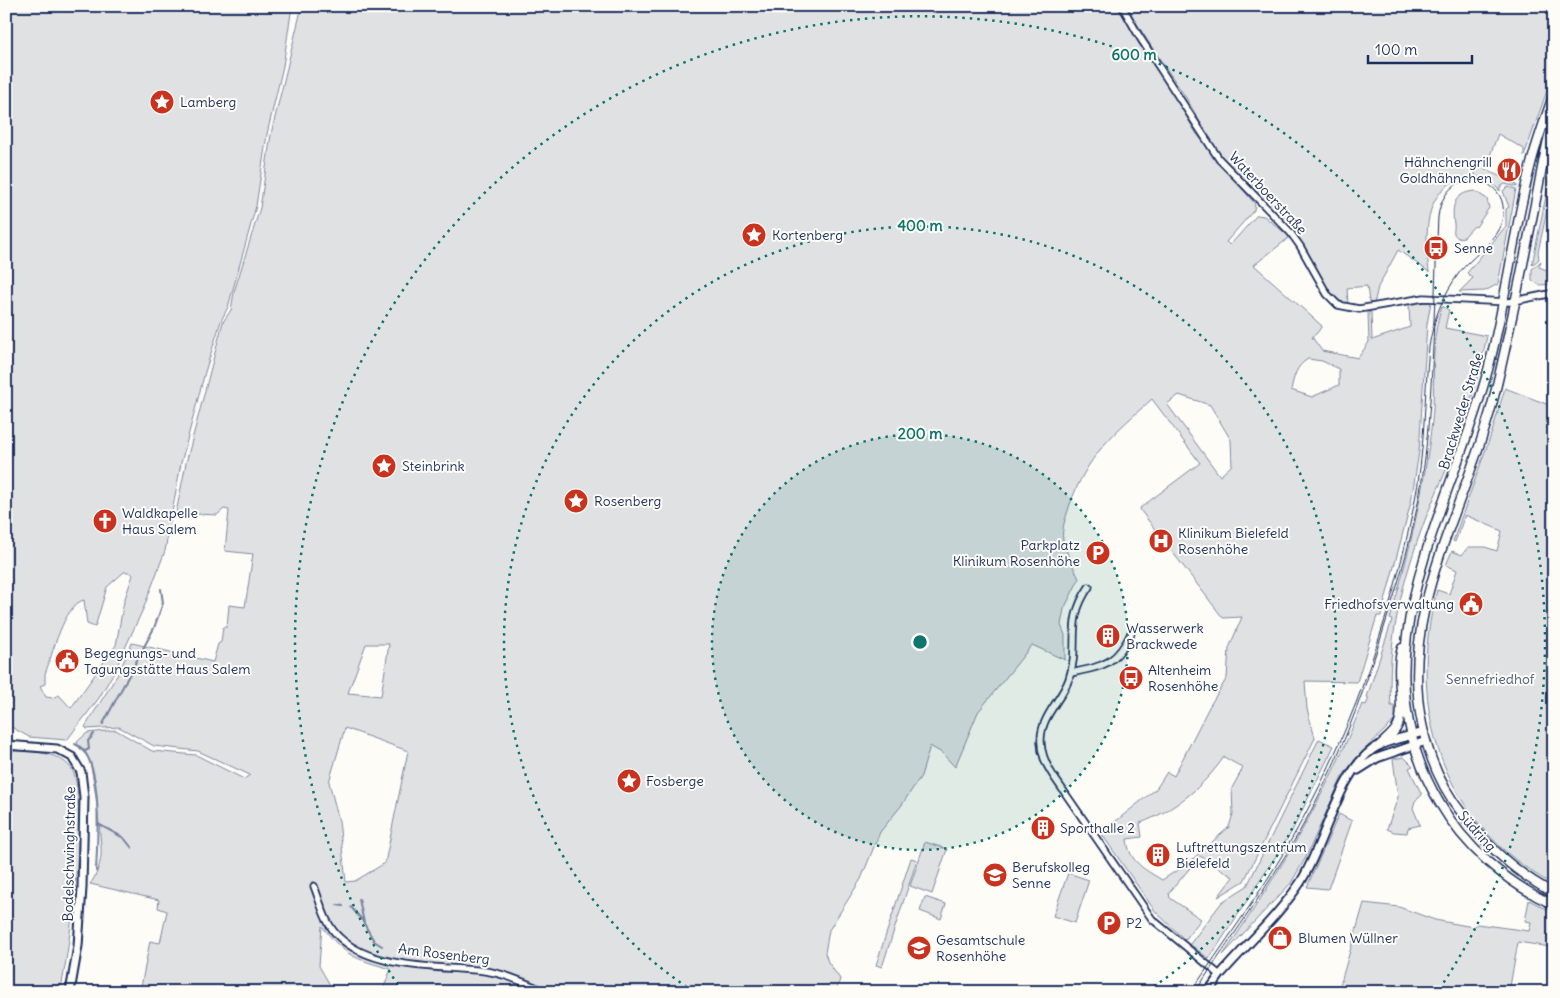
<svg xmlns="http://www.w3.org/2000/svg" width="1560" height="998" viewBox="0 0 1560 998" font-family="Delius,sans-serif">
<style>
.green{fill:#e0e1e3;stroke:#7e88a0;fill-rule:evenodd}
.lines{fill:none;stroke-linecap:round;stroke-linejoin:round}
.stream{stroke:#76819c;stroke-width:2}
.minor-casing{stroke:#1b2f5e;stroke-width:9}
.tertiary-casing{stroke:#1b2f5e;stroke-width:11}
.secondary-casing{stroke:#1b2f5e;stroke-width:11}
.minor{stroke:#fdfcf7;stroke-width:5.5}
.tertiary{stroke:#fdfcf7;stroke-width:7}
.secondary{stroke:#fdfcf7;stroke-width:8}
.tram{stroke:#1b2f5e;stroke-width:1}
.ring{fill:none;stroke:#0f766e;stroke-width:2.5;stroke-dasharray:2.5 5}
.labels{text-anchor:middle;stroke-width:4;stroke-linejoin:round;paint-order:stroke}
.poi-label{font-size:14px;fill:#1b2f5e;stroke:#fdfcf7;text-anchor:start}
.street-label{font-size:14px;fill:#1b2f5e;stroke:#fdfcf7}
.park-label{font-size:14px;fill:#4c5c7f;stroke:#fdfcf7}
.centre{fill:#0f766e;stroke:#fdfcf7;stroke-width:2.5}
.ring-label{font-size:15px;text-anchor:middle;font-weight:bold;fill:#0f766e;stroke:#fdfcf7;stroke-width:4;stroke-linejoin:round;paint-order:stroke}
</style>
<rect width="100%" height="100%" fill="#fdfcf7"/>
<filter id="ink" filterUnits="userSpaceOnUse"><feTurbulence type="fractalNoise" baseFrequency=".02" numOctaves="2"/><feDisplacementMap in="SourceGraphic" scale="10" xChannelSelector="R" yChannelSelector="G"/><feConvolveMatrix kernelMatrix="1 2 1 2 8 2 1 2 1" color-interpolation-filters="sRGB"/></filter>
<g filter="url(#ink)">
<path class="green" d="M6 6H292L283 66 267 134 256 206 228 307 221 321 205 372 181 463 165 551 144 607 114 672 99 698 67 740 29 737 6 724ZM124 572H130L133 575 124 601 116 645 71 708 59 695 52 698 46 697 40 686 45 684V674C52 656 64 604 84 600L87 624 95 627 107 587Z
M302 6H1118L1139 44 1175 97 1196 133 1255 204 1254 210 1226 242 1230 245 1257 215 1264 216 1290 237 1254 265 1322 326 1317 333 1312 337 1322 351 1358 358 1369 342 1368 312H1371L1372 340 1410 327 1409 303 1431 302 1427 324 1419 452 1411 502 1381 616H1377L1357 682 1305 681 1307 709 1315 738 1244 881 1218 897 1233 877 1200 856 1169 893 1170 898 1201 919 1185 940 1155 911 1101 833 1156 789 1167 772 1174 776 1209 707 1227 678 1229 648 1242 617 1223 618 1141 511 1140 508 1200 463 1152 399C1113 434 1087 455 1069 507 1066 518 1061 528 1063 540 1066 553 1074 567 1079 579L1064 609 1061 625 1065 635V660L1032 645 978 712 955 767 942 753 930 746 921 776 901 806 880 832 861 879 829 930 825 953 828 962 840 979 836 992H382L391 969C356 959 345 957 322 926L319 966 334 992H140L150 941 160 943 167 911 158 908 159 900 90 884C96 877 100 865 101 856 102 842 94 773 89 760 86 753 80 752 77 742L87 733 116 730 152 751 196 755 244 779 250 775 198 751 154 746 119 727 87 729 85 727 118 674 132 643 213 662 218 644 221 642 223 627H227L229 605 245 607 253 554 225 551 229 510 224 509 217 515 176 513 186 463 223 322 231 310 234 292 260 208 271 134ZM1308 359 1322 361 1339 369V385L1312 397 1291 390C1294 376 1296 366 1308 359ZM1179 395 1210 405 1231 440 1232 465 1220 476 1167 404ZM366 644H389L381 696 348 693ZM345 728 408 751 385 863 355 881 346 882 339 821 329 782ZM1224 757 1243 768 1232 788 1233 814 1229 827 1187 864 1162 880C1144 869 1129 862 1127 839L1142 837 1140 823C1174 811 1203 787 1224 757Z
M1127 6H1554V71L1524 156V149L1498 134 1485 169 1517 185V187L1505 184 1500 187V191L1491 182 1475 176V172H1470V176C1422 185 1425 234 1429 272L1398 250 1378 287 1374 304 1369 302 1367 286 1347 288 1348 305C1323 295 1316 262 1301 242 1282 213 1252 193 1230 167 1212 145 1199 120 1185 96 1165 66 1144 38 1127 6Z
M1554 156V179L1538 252 1539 259 1532 265Z
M1507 187 1516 189 1498 284 1485 291 1459 292 1473 278 1467 273 1506 226V209L1509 207 1503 191Z
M1475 191 1487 199 1489 208 1476 227 1474 226 1464 237 1458 238C1451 233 1455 231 1454 224 1452 208 1452 193 1475 191Z
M1541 261 1539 267 1554 273V284L1539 285 1532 280V269Z
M1442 306 1449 310 1445 328 1487 336C1480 368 1472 400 1461 431 1451 461 1437 490 1425 520 1403 579 1386 642 1391 706H1395V720L1356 758 1342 777 1306 857 1291 883 1223 955C1280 871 1325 799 1362 704L1366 705 1369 698 1367 697 1392 620 1390 619C1409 554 1424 490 1432 422 1436 384 1429 343 1442 306Z
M1505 388 1554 407V885C1443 825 1405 708 1437 590L1449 594 1457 570 1446 565 1452 551 1462 555 1468 547H1485L1497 551 1502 531 1465 515 1455 542 1453 541 1492 432Z
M1319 739 1334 746 1291 833 1209 959 1190 944 1222 902 1247 886Z
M6 751C27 751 57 750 71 768 90 793 69 957 60 992H6Z
M1404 757 1413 766 1409 768 1422 795 1415 801 1413 808 1420 825 1408 828 1407 833 1394 832 1387 829 1398 797 1393 759Z
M1339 814 1352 821 1328 889 1307 887Z
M925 842 947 849 932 894 910 886Z
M911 858 917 860 882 967 876 965Z
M1068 873 1089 880 1075 923 1053 916Z
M925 897 946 904 941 919 920 911Z
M1529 900 1554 913V933L1550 947 1518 942 1509 992H1338L1364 903 1399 907 1435 920 1473 927 1477 924 1529 931 1531 922 1525 921Z"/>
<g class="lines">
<path class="stream" d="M103 724 154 628 163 603 161 589
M75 744C105 756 97 844 96 871
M85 751 89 749 88 741 94 734
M98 824 124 838 132 848
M359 899 364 923
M337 905 343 906
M351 907 362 920 374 941 382 946"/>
<defs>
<path id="minor" d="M1122 6 1139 36 1219 159 1290 232 1300 246 1327 294 1338 305 1359 309 1424 298 1509 302 1554 293
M1089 587C1064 623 1081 643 1069 679 1062 699 1042 715 1041 738 1040 753 1046 765 1054 777L1152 919 1220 975
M1071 673C1104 666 1117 664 1132 631
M314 886C321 904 325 924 339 937 373 970 441 966 485 971 507 974 527 984 547 992"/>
<path id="tertiary" d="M6 745 57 749 72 757 81 772 84 797 82 888 78 946 70 992
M1358 770 1377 758 1426 741
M1208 992 1220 975C1246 945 1278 916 1300 883 1324 847 1340 764 1380 745 1393 739 1410 736 1424 732"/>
<path id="secondary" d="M1554 93C1547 113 1540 133 1534 153 1513 226 1507 303 1486 377 1447 517 1354 658 1439 802 1465 847 1506 883 1554 905
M1554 118C1544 149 1540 182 1533 214 1521 275 1509 336 1494 397 1467 506 1398 608 1422 724 1429 759 1442 789 1464 816 1489 848 1517 874 1554 893
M1380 745C1386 739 1395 733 1398 725 1406 708 1394 673 1402 648"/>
</defs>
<use href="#minor" class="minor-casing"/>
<use href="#tertiary" class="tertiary-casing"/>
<use href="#secondary" class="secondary-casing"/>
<use href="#minor" class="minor"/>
<use href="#tertiary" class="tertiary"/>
<use href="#secondary" class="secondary"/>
<path class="tram" d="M1191 992C1223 944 1258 897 1287 847 1348 742 1390 623 1414 505 1425 453 1424 400 1429 347 1433 320 1443 295 1459 273 1472 256 1500 239 1503 216 1509 175 1445 161 1438 217 1434 297 1434 378 1425 458 1419 510 1405 562 1389 612 1368 680 1345 746 1312 809 1278 873 1235 932 1195 992"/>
</g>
</g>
<circle cx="920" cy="642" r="208" fill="#0f766e" fill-opacity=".12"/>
<g class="ring">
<circle cx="920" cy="642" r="208"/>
<path d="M693 991A416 416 0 1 1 1147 991"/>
<path d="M402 991A625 625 0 1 1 1438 991"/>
</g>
<defs>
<symbol id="sight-disc" viewBox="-11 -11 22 22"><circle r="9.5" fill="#c8321e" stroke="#fdfcf7"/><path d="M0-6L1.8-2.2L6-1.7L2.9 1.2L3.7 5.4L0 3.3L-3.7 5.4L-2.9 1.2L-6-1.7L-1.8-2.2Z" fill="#fff"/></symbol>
<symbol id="restaurant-disc" viewBox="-11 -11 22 22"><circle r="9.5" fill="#c8321e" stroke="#fdfcf7"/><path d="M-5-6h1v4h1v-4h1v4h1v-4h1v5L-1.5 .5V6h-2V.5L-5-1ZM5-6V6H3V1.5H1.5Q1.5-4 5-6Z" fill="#fff"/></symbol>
<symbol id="bus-disc" viewBox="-11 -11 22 22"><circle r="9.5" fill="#c8321e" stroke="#fdfcf7"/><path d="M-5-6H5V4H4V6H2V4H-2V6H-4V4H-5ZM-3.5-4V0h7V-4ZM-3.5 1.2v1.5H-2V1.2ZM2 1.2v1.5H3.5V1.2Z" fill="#fff"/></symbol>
<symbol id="church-disc" viewBox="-11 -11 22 22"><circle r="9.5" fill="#c8321e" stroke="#fdfcf7"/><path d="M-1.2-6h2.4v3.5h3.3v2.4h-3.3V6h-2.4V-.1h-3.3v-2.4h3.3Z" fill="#fff"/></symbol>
<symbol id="hospital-disc" viewBox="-11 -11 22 22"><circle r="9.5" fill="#c8321e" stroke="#fdfcf7"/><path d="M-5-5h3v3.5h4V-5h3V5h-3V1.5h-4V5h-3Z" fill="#fff"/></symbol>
<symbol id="parking-disc" viewBox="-11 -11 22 22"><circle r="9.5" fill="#c8321e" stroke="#fdfcf7"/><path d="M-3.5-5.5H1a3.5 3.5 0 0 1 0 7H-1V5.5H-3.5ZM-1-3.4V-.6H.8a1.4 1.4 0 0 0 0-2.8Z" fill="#fff"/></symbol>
<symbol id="civic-disc" viewBox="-11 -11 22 22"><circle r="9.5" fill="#c8321e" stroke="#fdfcf7"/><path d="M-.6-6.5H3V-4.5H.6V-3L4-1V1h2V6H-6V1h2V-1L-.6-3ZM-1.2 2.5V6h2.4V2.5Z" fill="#fff"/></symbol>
<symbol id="building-disc" viewBox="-11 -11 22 22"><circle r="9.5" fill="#c8321e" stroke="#fdfcf7"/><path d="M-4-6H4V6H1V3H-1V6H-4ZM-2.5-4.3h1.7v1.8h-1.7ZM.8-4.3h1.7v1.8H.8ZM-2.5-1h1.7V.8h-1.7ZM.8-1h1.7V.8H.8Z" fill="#fff"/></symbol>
<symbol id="university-disc" viewBox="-11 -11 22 22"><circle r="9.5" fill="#c8321e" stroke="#fdfcf7"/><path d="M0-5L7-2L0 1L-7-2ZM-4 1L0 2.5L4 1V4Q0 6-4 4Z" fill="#fff"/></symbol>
<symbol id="shop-disc" viewBox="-11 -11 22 22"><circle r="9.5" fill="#c8321e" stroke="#fdfcf7"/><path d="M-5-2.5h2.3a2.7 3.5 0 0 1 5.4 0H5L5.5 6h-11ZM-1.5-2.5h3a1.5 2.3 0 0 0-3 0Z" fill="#fff"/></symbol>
<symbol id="school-disc" viewBox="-11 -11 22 22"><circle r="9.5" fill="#c8321e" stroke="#fdfcf7"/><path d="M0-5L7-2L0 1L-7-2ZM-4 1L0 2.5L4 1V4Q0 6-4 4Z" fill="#fff"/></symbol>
</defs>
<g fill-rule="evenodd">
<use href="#sight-disc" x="148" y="88" width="28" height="28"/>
<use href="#restaurant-disc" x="1495" y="156" width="28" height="28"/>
<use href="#sight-disc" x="740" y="221" width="28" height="28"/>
<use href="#bus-disc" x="1422" y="234" width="28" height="28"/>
<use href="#sight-disc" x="370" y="452" width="28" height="28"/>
<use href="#sight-disc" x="562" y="487" width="28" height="28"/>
<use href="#church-disc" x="91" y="507" width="28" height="28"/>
<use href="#hospital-disc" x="1147" y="527" width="28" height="28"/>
<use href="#parking-disc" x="1084" y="539" width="28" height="28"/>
<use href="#civic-disc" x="1457" y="590" width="28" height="28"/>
<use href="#building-disc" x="1094" y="622" width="28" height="28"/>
<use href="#civic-disc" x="53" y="647" width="28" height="28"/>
<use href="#bus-disc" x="1117" y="664" width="28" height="28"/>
<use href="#sight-disc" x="615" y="767" width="28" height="28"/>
<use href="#building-disc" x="1029" y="814" width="28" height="28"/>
<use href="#building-disc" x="1144" y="841" width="28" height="28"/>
<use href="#university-disc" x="981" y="861" width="28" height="28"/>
<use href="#parking-disc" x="1095" y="909" width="28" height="28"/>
<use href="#shop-disc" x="1266" y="924" width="28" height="28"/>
<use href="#school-disc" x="905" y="934" width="28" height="28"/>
</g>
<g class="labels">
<g class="poi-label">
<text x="180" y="107">Lamberg</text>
<text x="1492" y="167" text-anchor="end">Hähnchengrill<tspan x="1492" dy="16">Goldhähnchen</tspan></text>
<text x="772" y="240">Kortenberg</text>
<text x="1454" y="253">Senne</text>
<text x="402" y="471">Steinbrink</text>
<text x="594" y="506">Rosenberg</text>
<text x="122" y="518">Waldkapelle<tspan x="122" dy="16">Haus Salem</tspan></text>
<text x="1178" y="538">Klinikum Bielefeld<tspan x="1178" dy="16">Rosenhöhe</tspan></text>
<text x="1080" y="550" text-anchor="end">Parkplatz<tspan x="1080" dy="16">Klinikum Rosenhöhe</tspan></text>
<text x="1454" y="609" text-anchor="end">Friedhofsverwaltung</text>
<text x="1126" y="633">Wasserwerk<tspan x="1126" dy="16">Brackwede</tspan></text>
<text x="84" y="658">Begegnungs- und<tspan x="84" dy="16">Tagungsstätte Haus Salem</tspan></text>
<text x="1148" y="675">Altenheim<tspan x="1148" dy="16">Rosenhöhe</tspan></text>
<text x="646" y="786">Fosberge</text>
<text x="1060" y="833">Sporthalle 2</text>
<text x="1176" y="852">Luftrettungszentrum<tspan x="1176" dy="16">Bielefeld</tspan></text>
<text x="1012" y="872">Berufskolleg<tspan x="1012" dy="16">Senne</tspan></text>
<text x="1126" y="928">P2</text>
<text x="1298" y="943">Blumen Wüllner</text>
<text x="936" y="945">Gesamtschule<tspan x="936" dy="16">Rosenhöhe</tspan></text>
</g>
<g class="street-label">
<text transform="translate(1268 193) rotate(47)" y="5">Waterboerstraße</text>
<text transform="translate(1461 411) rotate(-73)" y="5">Brackweder Straße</text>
<text transform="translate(1477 831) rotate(48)" y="5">Südring</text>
<text transform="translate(69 854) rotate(-89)" y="5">Bodelschwinghstraße</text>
<text transform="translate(444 954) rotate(7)" y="5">Am Rosenberg</text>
</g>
<g class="park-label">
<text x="1490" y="684">Sennefriedhof</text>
</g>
</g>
<circle cx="920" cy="642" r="8" class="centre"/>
<g class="ring-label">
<text x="1134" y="60">600 m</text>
<text x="920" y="231">400 m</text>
<text x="920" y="439">200 m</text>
</g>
<rect width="1560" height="998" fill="none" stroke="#fdfcf7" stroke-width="25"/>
<rect x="12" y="12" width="1535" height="973" fill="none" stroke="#1b2f5e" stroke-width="2" filter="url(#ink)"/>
<path d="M1368 55v8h104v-8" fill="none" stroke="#1b2f5e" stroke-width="2.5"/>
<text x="1375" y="55" font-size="15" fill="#1b2f5e" stroke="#fdfcf7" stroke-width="4" paint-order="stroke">100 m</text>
</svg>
